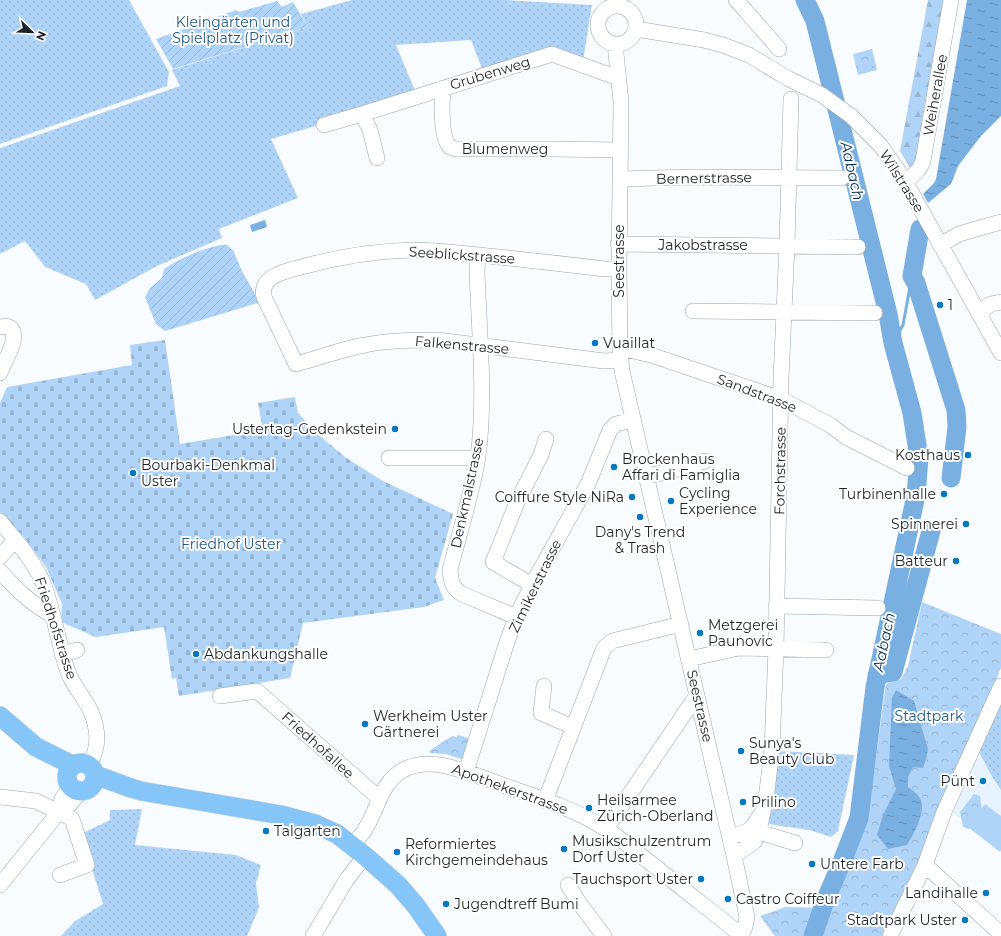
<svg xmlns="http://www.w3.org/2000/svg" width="1001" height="936" viewBox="0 0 1001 936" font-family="Montserrat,sans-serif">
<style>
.built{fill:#e7f3fe}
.grass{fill:url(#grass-dots)}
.forest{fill:url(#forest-firs)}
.cemetery{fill:url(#cemetery-stones)}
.park{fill:url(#park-crowns)}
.garden{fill:url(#garden-furrows)}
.pitch{fill:#b0d4f7}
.water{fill:url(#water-ripples)}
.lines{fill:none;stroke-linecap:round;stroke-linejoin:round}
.stream{stroke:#7ab0e1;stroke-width:3}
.river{stroke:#7ab0e1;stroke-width:19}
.minor-casing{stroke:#98a5b1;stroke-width:16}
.major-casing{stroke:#d6d7d8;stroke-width:20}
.minor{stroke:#fff;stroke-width:15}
.major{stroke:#86c5f7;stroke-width:19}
.poi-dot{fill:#0678c2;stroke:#fff;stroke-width:1.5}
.labels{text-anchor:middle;stroke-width:4;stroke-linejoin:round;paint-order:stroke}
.park-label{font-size:14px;fill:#215a89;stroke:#fff}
.street-label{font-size:14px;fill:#1e2328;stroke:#fff}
.poi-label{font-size:14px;fill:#1e2328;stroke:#fff;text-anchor:start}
.water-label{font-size:15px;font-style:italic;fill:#0b3455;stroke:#fff}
</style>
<defs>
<pattern id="grass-dots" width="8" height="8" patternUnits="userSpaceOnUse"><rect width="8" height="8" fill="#b0d4f7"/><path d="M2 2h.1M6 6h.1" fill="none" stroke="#97b6d4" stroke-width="1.8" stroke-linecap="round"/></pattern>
<pattern id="forest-firs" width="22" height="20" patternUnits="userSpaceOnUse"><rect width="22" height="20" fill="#b0d4f7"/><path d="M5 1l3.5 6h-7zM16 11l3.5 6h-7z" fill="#97b6d4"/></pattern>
<pattern id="cemetery-stones" width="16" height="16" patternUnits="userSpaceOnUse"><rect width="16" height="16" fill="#b0d4f7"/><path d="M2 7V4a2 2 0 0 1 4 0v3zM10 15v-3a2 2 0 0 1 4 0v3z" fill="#97b6d4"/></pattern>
<pattern id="park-crowns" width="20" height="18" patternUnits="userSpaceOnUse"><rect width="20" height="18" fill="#b0d4f7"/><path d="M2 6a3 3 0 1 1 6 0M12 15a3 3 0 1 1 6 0" fill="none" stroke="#97b6d4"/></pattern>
<pattern id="garden-furrows" width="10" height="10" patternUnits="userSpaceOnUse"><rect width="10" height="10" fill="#b0d4f7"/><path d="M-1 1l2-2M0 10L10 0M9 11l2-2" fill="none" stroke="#97b6d4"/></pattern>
<pattern id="water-ripples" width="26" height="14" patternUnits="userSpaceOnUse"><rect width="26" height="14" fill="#7ab0e1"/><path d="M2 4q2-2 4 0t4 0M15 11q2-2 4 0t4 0" fill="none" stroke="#638fb6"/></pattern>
</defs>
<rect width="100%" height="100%" fill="#f9fcff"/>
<path class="built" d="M1001 694V850L953 813 976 749Z"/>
<path class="grass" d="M0 0H129L169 72 167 86 0 144Z
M352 0H505L592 5 583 61 551 51 483 71 471 40 396 45 416 93 360 113 271 139 298 198 219 229 222 238 157 266 95 300 86 284 45 267 25 241 0 254V148L180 86 172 70 308 27 301 14Z
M1001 695V790L993 778 978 750Z
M778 751 854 755 838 831 831 837 809 830 768 824 774 800Z
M142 809 135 845 236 855 261 865 256 883 259 908 247 936H61L75 921 103 904 81 834 110 820V810Z"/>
<path class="forest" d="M928 0H947L920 154 912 171 900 151Z"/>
<path class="cemetery" d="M165 340 180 444 263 430 258 403 295 397 298 413 320 436 345 457 381 480 453 514 435 578 444 600 424 607 303 623 290 678 179 696 176 678 172 679 164 627 96 637 61 622 62 604 46 567 24 537 0 512V403L7 387 132 365 130 345Z"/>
<path class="park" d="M872 49 877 70 858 75 853 54Z
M922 602 1001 634V668L957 772 930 845 887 936H775L760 916 786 907 829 908 868 815 886 684 901 679 908 666Z
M458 735 468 738 469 741 464 760 446 754 430 753 429 751 452 736 457 737Z
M974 794 980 796 982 811 969 829 963 827 960 812Z"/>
<path class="garden" d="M277 1 282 7 293 2 308 27 173 69 156 39 236 10 239 12Z
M221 245H227L233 250 243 273 258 299V303L165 331 156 324 145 297 151 287 162 278 164 269C181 258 200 249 221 245Z"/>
<path class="pitch" d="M985 804 1001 816V850L1000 852 968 827Z"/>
<path class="water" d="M967 0H1001V116L981 136 958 166 951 184 928 203 923 194 934 183 936 179Z
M265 220 267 227 252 232 250 225Z
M896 690 914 701 928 749 926 759 923 768 913 767 908 777V787C912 790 918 794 920 798 927 810 914 834 907 845L888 849 877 835 883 815 896 789 889 766 892 698Z"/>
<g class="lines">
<path class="stream" d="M893 343 903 325 912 276"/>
<path class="river" d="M805 0 815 21 888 314 893 343 912 413 919 458 916 495 875 687 859 818 842 862 825 901 813 936
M920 229 912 276 916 283 956 410 957 427 951 478
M877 675 893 672 931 531"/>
<defs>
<path id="minor" d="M736 0 746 11 779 49
M598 25a19 19 0 1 1 38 0a19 19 0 1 1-38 0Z
M636 29 704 40 723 45 749 55 789 79 822 95 851 116 881 146 905 181 1001 353
M615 44 621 102 619 269 620 350 622 371 734 856 747 917 745 927 741 936
M443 88C442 100 440 138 450 147 452 148 454 148 456 149H552L620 150
M362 114 370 130 377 158
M324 125 362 114 552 54 618 78
M620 179 692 177 842 178
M905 181C914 176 919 171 923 161L951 0
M618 244 858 247
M940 245 959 234 1001 222
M478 255 477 271C479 332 486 396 478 457 472 494 459 534 450 570 451 581 452 588 462 594L516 617
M619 269H605C563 264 521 259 479 255 456 253 434 250 412 250 375 251 337 257 301 267 286 271 259 276 264 297L296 364C319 358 342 349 365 345 389 340 413 340 437 340L604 361 621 360
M693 311 875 313
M978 313 991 304 1001 302
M0 327 6 326 11 328C20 339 4 361 0 373
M620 350H629L651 355 781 399 830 425 846 437 907 468
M389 458H477
M646 477 705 461
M0 521C14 539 31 557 41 578 54 608 57 641 68 672 72 683 79 691 85 701 94 714 100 735 95 751 94 755 91 760 89 765
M0 557 15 540
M0 571C16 589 31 604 52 615
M532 585 493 562 518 500 541 455 546 439
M776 606 878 608
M62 654 77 650
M689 659 739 648 826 650
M544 686 541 713 573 727
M220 696 257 691 379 798
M466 772 506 645 516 617 532 585 588 484 610 430 616 424 633 420
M0 797 36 801 67 816 72 819 87 865 60 875
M545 801 604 648 612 641 681 624
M59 812 62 799 70 786
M606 829 697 695
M759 832 795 843
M730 837C747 832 751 832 760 815
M352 845C356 840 361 836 364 831 379 809 380 780 407 768 433 757 464 771 489 780 528 795 571 806 606 829 624 841 640 855 657 868 685 891 714 913 742 936
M734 856 754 842 759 832 767 791 772 749 776 648 781 379 787 245 791 99
M925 865 1001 934
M0 885 59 812 70 804 81 791
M568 885 580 904 604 936
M313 936 347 879 365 856
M890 936 925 865 944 812 1001 686"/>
<path id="major" d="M0 716 36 747 72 765
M67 777a14 14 0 1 1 28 0a14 14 0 1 1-28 0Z
M95 775 131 788 141 791 281 815 315 824 337 834 365 856 398 885 416 906 437 936"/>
</defs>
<use href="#minor" class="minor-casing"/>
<use href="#major" class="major-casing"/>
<use href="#minor" class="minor"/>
<use href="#major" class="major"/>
</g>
<g class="poi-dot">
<circle cx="940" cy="305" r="4"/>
<circle cx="595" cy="343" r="4"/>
<circle cx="395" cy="429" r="4"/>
<circle cx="968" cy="455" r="4"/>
<circle cx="614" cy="467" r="4"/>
<circle cx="133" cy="473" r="4"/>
<circle cx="944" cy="494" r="4"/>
<circle cx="632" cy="497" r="4"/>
<circle cx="671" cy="501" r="4"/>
<circle cx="640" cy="517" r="4"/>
<circle cx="966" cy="524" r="4"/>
<circle cx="956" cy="561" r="4"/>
<circle cx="700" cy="633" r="4"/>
<circle cx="196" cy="654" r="4"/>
<circle cx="365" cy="724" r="4"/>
<circle cx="741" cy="751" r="4"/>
<circle cx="983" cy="781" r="4"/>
<circle cx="743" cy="802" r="4"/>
<circle cx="589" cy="808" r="4"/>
<circle cx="266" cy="831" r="4"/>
<circle cx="564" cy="849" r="4"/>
<circle cx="397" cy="852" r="4"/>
<circle cx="812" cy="864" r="4"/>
<circle cx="701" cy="879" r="4"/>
<circle cx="986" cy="893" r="4"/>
<circle cx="728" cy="899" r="4"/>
<circle cx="446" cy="904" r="4"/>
<circle cx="965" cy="920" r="4"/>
</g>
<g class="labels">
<g class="park-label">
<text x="233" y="27">Kleingärten und<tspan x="233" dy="16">Spielplatz (Privat)</tspan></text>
<text x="231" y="549">Friedhof Uster</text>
<text x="929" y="721">Stadtpark</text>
</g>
<g class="street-label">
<text transform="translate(490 73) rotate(-17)" y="5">Grubenweg</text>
<text transform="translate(935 95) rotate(-80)" y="5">Weiherallee</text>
<text x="505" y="154">Blumenweg</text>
<text transform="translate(704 178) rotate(-1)" y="5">Bernerstrasse</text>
<text transform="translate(902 181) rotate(58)" y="5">Wilstrasse</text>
<text x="703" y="250">Jakobstrasse</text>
<text transform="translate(462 255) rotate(4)" y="5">Seeblickstrasse</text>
<text transform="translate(619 261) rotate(-90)" y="5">Seestrasse</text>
<text transform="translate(462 345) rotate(5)" y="5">Falkenstrasse</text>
<text transform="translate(757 393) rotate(21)" y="5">Sandstrasse</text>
<text transform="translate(780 471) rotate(-89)" y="5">Forchstrasse</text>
<text transform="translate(467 493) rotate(-78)" y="5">Denkmalstrasse</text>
<text transform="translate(535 586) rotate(-64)" y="5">Zimikerstrasse</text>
<text transform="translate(56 628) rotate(72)" y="5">Friedhofstrasse</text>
<text transform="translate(700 706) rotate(77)" y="5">Seestrasse</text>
<text transform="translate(318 745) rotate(42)" y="5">Friedhofallee</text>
<text transform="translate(510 789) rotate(20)" y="5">Apothekerstrasse</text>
</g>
<g class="poi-label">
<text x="948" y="310">1</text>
<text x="603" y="348">Vuaillat</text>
<text x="387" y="434" text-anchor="end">Ustertag-Gedenkstein</text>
<text x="960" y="460" text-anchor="end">Kosthaus</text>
<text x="622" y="464">Brockenhaus<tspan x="622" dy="16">Affari di Famiglia</tspan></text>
<text x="141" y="470">Bourbaki-Denkmal<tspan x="141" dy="16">Uster</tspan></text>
<text x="679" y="498">Cycling<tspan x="679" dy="16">Experience</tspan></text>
<text x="936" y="499" text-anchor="end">Turbinenhalle</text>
<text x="624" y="502" text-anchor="end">Coiffure Style NiRa</text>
<text x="958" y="529" text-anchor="end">Spinnerei</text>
<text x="640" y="537" text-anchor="middle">Dany's Trend<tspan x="640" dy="16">&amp; Trash</tspan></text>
<text x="948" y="566" text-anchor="end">Batteur</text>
<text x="708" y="630">Metzgerei<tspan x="708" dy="16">Paunovic</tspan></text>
<text x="204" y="659">Abdankungshalle</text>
<text x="373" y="721">Werkheim Uster<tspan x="373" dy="16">Gärtnerei</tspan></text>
<text x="749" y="748">Sunya's<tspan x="749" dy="16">Beauty Club</tspan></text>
<text x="975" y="786" text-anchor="end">Pünt</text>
<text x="597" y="805">Heilsarmee<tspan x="597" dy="16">Zürich-Oberland</tspan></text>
<text x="751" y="807">Prilino</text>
<text x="274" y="836">Talgarten</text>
<text x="572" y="846">Musikschulzentrum<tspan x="572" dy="16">Dorf Uster</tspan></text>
<text x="405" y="849">Reformiertes<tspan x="405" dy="16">Kirchgemeindehaus</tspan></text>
<text x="820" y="869">Untere Farb</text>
<text x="693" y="884" text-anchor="end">Tauchsport Uster</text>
<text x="978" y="898" text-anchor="end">Landihalle</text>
<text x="736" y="904">Castro Coiffeur</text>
<text x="454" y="909">Jugendtreff Bumi</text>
<text x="957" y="925" text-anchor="end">Stadtpark Uster</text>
</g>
<g class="water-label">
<text transform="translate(852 171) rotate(77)" y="5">Aabach</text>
<text transform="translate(884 642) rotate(-78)" y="5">Aabach</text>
</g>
</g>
<g transform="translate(32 32) rotate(113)" stroke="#ffffff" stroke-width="3" paint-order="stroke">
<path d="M0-3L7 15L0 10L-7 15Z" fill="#1e2328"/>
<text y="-6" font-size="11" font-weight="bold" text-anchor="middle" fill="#1e2328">N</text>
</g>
</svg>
